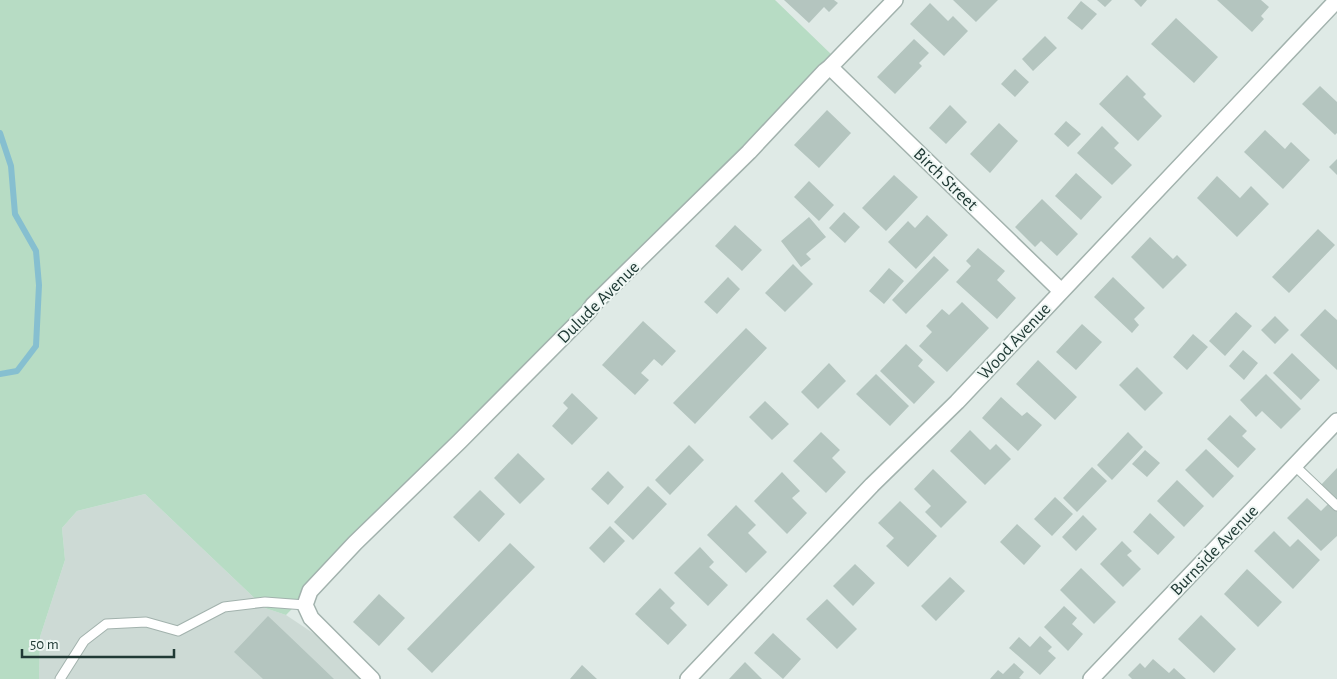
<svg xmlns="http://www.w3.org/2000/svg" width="1337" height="679" viewBox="0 0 1337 679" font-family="'Alegreya Sans',sans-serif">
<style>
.built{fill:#cddad5}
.green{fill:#b7dcc4}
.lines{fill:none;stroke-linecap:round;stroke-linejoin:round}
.stream{stroke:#86bfd0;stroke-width:6}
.building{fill:#b4c5bf}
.service-casing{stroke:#a2b2ad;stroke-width:11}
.minor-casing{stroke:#a2b2ad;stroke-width:18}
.tertiary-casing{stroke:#a2b2ad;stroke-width:18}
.service{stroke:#fff;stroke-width:9}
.minor{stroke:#fff;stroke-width:15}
.tertiary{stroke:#fff;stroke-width:15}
.labels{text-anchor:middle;stroke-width:4;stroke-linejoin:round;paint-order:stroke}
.street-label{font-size:18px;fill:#203a35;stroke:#eff7f4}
</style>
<rect width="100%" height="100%" fill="#dfeae6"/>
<path class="built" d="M145 494 265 608 286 615 334 647 368 679H39L40 637 65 560 62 528 77 511Z"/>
<path class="green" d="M0 0H775L833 56 286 615 265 608 145 494 77 511 62 528 65 560 40 637 39 679H0Z"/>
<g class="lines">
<path class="stream" d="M0 133 11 166 15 214 36 251 39 285 36 346 17 371 0 374"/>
</g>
<path class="building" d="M784 0H834L838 3 829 12 824 7 809 23Z
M953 0H998L976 22Z
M1097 0H1112L1105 7Z
M1134 0H1147L1141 7Z
M1217 0H1261L1269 7 1261 16 1264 19 1252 32Z
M1081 1 1097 14 1082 30 1067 18Z
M930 3 948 21 953 16 968 31 944 56 910 24Z
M1176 18 1218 57 1194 83 1151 44Z
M1045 36 1057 48 1033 71 1022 59Z
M914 39 929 53 919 63 922 66 895 94 877 77Z
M1015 69 1029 82 1015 97 1001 84Z
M1127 75 1146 94 1143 97 1162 116 1138 141 1099 104Z
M1320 86 1337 102V133L1335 135 1302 104Z
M950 105 967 122 946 144 929 128Z
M827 110 851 133 819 168 794 145Z
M1066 121 1081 134 1068 147 1054 134Z
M999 123 1018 141 990 173 970 154Z
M1102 126 1119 143 1114 148 1132 165 1112 185 1077 153Z
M1265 130 1285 149 1291 142 1310 160 1283 189 1244 152Z
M1337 159V175L1329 167Z
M1076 173 1102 197 1081 220 1055 196Z
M894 175 918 197 886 231 862 208Z
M1217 176 1240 198 1251 186 1269 204 1237 237 1197 198Z
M809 181 834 205 819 221 794 197Z
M1042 199 1078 234 1057 256 1041 241 1035 247 1015 227Z
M844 212 860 227 845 243 829 228Z
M927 215 948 235 916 269 888 242 908 221 915 228Z
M809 217 826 237 806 254 811 259 801 267 781 241Z
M735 225 762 250 742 271 715 246Z
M1318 229 1335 245 1289 293 1272 277Z
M1150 237 1173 259 1177 255 1187 265 1163 289 1131 257Z
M978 248 1005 271 997 280 1016 298 997 319 956 282 971 266 966 261Z
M934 256 949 270 906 314 892 300Z
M793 264 813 284 785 312 765 293Z
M889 268 904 281 884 304 869 291Z
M728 277 740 289 717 314 704 302Z
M1113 277 1145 308 1134 319 1139 325 1132 333 1094 297Z
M962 302 989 328 947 372 919 346 932 332 926 326 942 309 949 315Z
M1325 309 1337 320V370L1300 335Z
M1236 312 1252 326 1225 356 1209 341Z
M1275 316 1289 330 1275 344 1261 330Z
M643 321 676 351 662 366 654 359 641 373 649 380 635 395 602 365Z
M1082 324 1102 342 1076 370 1056 352Z
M746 328 767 348 695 424 673 403Z
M1193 334 1208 347 1187 370 1173 357Z
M906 344 923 360 918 366 935 382 914 404 880 371Z
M1243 350 1258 363 1244 380 1229 366Z
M1292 353 1320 380 1301 400 1273 373Z
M1038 360 1077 397 1055 420 1016 384Z
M829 363 846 381 818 409 801 392Z
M1137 367 1163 393 1145 411 1119 385Z
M876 374 909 406 890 426 856 394Z
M1266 374 1301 409 1281 429 1262 411 1256 417 1240 400Z
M572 393 598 418 572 445 552 426 568 408 563 403Z
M1001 397 1022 416 1027 412 1042 425 1018 451 982 418Z
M765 401 789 424 772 440 749 417Z
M1230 415 1247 431 1242 436 1256 449 1238 468 1207 439Z
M970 430 990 450 996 444 1011 459 985 485 950 451Z
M821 432 840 450 832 458 846 472 826 493 793 461Z
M1128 432 1143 447 1112 480 1097 465Z
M689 445 704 460 670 495 655 480Z
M1206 449 1234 476 1213 498 1185 470Z
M1145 450 1160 463 1147 477 1132 464Z
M518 453 545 479 520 504 494 478Z
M1092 467 1107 481 1077 512 1063 498Z
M1337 468V502L1320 486Z
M933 469 967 502 941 528 925 512 931 506 914 489Z
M608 471 624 487 608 505 591 489Z
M782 472 800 491 792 498 807 513 787 534 754 501Z
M1177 480 1204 506 1184 527 1157 501Z
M648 486 667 504 633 540 614 522Z
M480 490 505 514 479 542 453 517Z
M1055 497 1073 514 1052 536 1034 519Z
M1307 498 1321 511 1329 503 1337 511V536L1321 551 1287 518Z
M900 501 937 536 908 567 886 546 894 538 878 523Z
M736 505 756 525 748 533 767 552 746 573 707 535Z
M1150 513 1175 537 1158 555 1133 532Z
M1083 515 1097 529 1076 551 1062 537Z
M1017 524 1041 546 1024 565 1000 542Z
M610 526 625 541 604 563 589 548Z
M1274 531 1290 547 1298 539 1320 560 1293 589 1254 551Z
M1122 541 1132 551 1127 555 1141 569 1123 587 1100 564Z
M510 543 535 567 432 673 407 649Z
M700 547 714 562 709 567 728 585 708 606 674 573Z
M855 564 875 583 853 606 833 586Z
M1081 568 1116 602 1094 624 1060 590Z
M1247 569 1282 602 1258 627 1224 594Z
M950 577 965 591 936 621 921 606Z
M660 588 675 603 670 608 687 625 668 645 635 614Z
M379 594 405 618 379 646 353 622Z
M827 599 857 629 837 649 806 619Z
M1064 606 1077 618 1072 624 1083 634 1068 651 1044 627Z
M1201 615 1236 649 1214 673 1178 639Z
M268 616 287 634 334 679H263L234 652Z
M773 633 801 659 783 679 754 653Z
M1040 636 1052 647 1048 651 1056 658 1040 675 1009 648 1019 637 1030 647Z
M1153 659 1169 673 1174 668 1186 679H1132L1128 675 1140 663 1145 668Z
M745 662 762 679H729Z
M1014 663 1024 672 1019 678 1021 679H990L998 670 1003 674Z
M582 665 597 679H570Z"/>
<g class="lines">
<defs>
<path id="service" d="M1295 466 1337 506
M60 679 84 641 106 624 146 622 178 631 224 607 265 602 305 605"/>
<path id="minor" d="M830 67 1061 291
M372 679 311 618 305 605 310 591 355 543 460 441 588 312 593 305 749 152 825 71 830 67 895 0
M1091 679 1337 421"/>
<path id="tertiary" d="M688 679 872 485 957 402 1337 0"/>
</defs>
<use href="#service" class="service-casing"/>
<use href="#minor" class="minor-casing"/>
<use href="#tertiary" class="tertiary-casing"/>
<use href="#service" class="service"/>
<use href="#minor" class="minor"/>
<use href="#tertiary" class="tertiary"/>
</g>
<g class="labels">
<g class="street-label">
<text transform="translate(946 179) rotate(44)" y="6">Birch Street</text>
<text transform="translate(598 302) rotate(-45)" y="6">Dulude Avenue</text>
<text transform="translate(1014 341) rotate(-47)" y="6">Wood Avenue</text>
<text transform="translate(1214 550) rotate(-46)" y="6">Burnside Avenue</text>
</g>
</g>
<path d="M22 649v8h152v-8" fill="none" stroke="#203a35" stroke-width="2.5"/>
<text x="30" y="649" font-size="15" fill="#203a35" stroke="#eff7f4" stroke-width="4" paint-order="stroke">50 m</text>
</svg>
